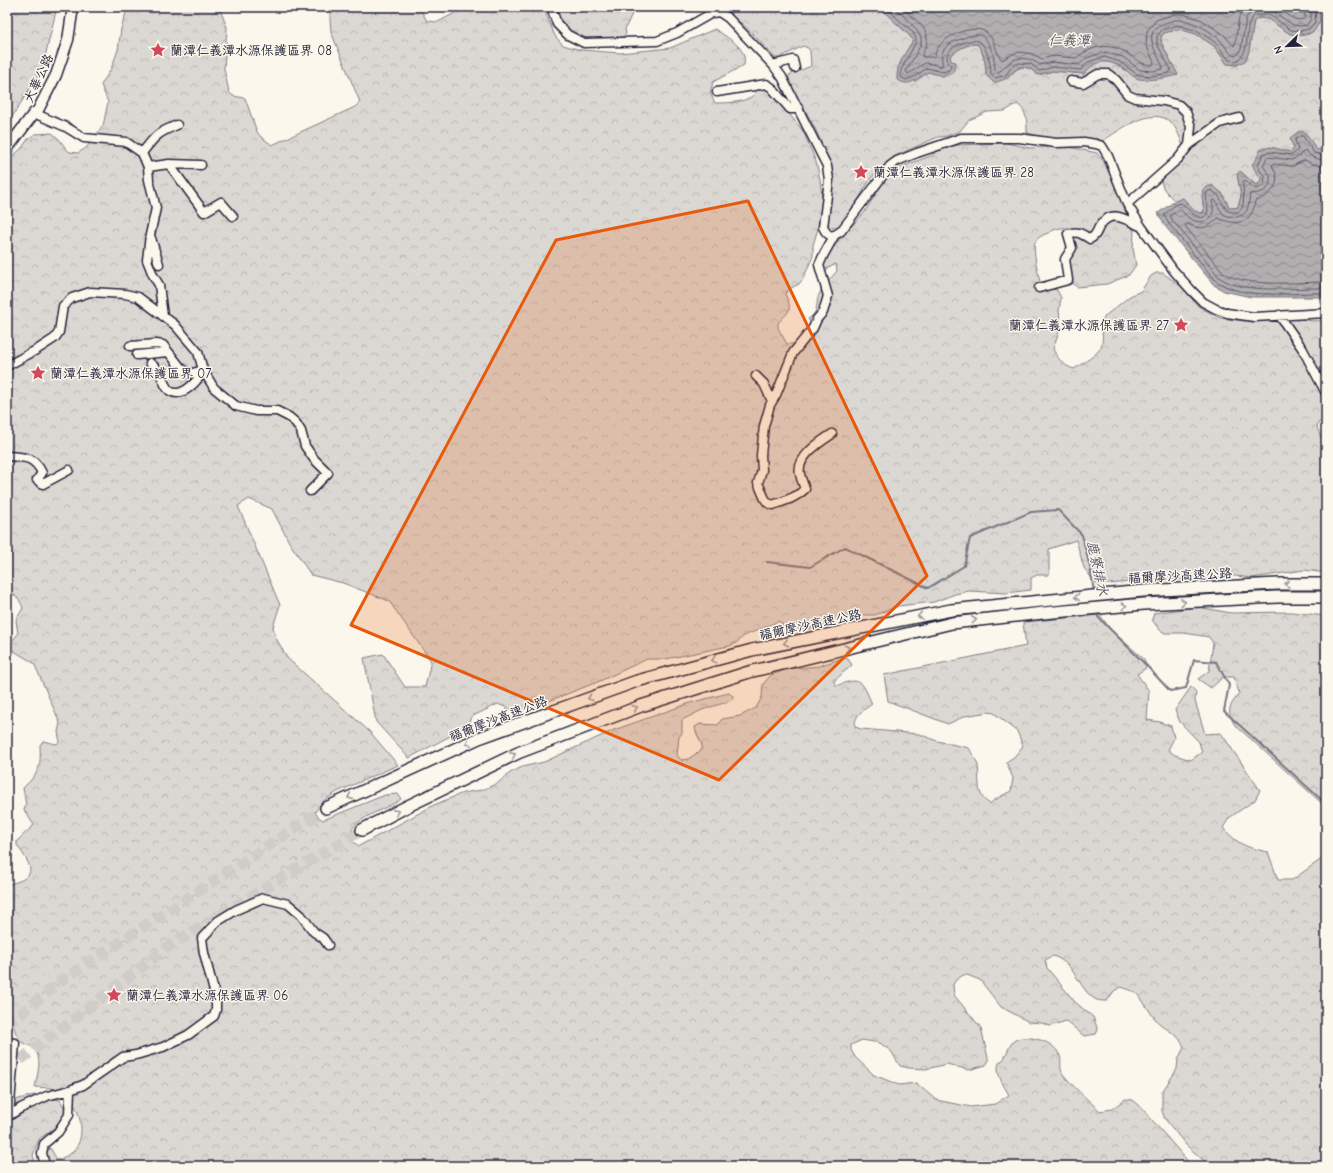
<svg xmlns="http://www.w3.org/2000/svg" width="1333" height="1173" viewBox="0 0 1333 1173" font-family="'Comic Neue','LXGW WenKai TC',sans-serif">
<style>
.forest{fill:url(#forest-crowns);stroke:#7e7d87}
.water{fill:url(#water-waves);stroke:#787681}
.lines{fill:none;stroke-linecap:round;stroke-linejoin:round}
.shore{stroke:#5b5a6a;stroke-width:1}
.stream{stroke:#787681;stroke-width:2}
.highway-tunnel{stroke:#d0ccc9;stroke-width:11;stroke-dasharray:11 5.5;stroke-linecap:butt}
.minor-casing{stroke:#22223b;stroke-width:11}
.major-casing{stroke:#22223b;stroke-width:13}
.highway-casing{stroke:#22223b;stroke-width:14}
.minor{stroke:#fbf7ec;stroke-width:8}
.major{stroke:#fbf7ec;stroke-width:10}
.highway{stroke:#fbf7ec;stroke-width:11}
.oneway{stroke:#99979c}
.marked{fill:#e8590c;fill-opacity:0.2;stroke:#e8590c;stroke-width:3;stroke-linejoin:round}
.labels{text-anchor:middle;stroke-width:3;stroke-linejoin:round;paint-order:stroke}
.poi-label{font-size:13px;fill:#22223b;stroke:#fbf7ec;text-anchor:start}
.street-label{font-size:13px;fill:#22223b;stroke:#fbf7ec}
.water-label{font-size:14px;font-style:italic;fill:#545364;stroke:#fbf7ec}
</style>
<defs>
<pattern id="forest-crowns" width="20" height="18" patternUnits="userSpaceOnUse"><rect width="20" height="18" fill="#dbd8d3"/><path d="M2 6a3 3 0 1 1 6 0M12 15a3 3 0 1 1 6 0" fill="none" stroke="#bcb9b6"/></pattern>
<pattern id="water-waves" width="16" height="10" patternUnits="userSpaceOnUse"><rect width="16" height="10" fill="#b1aeb0"/><path d="M0 5q4-4 8 0t8 0" fill="none" stroke="#908d90"/></pattern>
</defs>
<rect width="100%" height="100%" fill="#fbf7ec"/>
<filter id="ink" filterUnits="userSpaceOnUse"><feTurbulence type="fractalNoise" baseFrequency=".025" numOctaves="2"/><feDisplacementMap in="SourceGraphic" scale="8" xChannelSelector="R" yChannelSelector="G"/><feConvolveMatrix kernelMatrix="1 2 1 2 8 2 1 2 1" color-interpolation-filters="sRGB"/></filter>
<g filter="url(#ink)">
<path class="forest" d="M7 7H57L42 69 7 125Z
M128 7H216L220 10 227 27 224 69 229 92 233 96 245 98 257 132 261 137 272 145 355 107 360 102 331 32 330 19V7H419L427 21 438 22 455 13 456 7H543L555 36 563 45 581 50 620 53 670 48 715 29C727 38 748 47 744 65L713 82 710 93 715 103C726 103 742 103 751 97 757 92 757 87 765 84L803 131 816 162 820 179 822 197 820 222 813 245V256L803 279 799 284 789 289 785 294C793 311 790 310 778 323V328L787 344C799 344 813 342 815 329L808 319C821 311 814 301 821 291 825 284 832 277 837 271L836 264 825 270H819L820 265 839 240 864 213 891 170 931 156 941 148 958 145 1006 143 1031 148 1055 146 1074 148 1097 153 1104 162 1134 230 1133 248 1136 265 1129 275 1107 284 1077 287 1072 283 1067 266 1070 254 1069 228C1060 227 1055 229 1048 233 1043 235 1038 237 1035 242 1032 250 1039 277 1041 286L1057 290 1061 298 1059 310 1060 319 1059 332 1053 349C1058 359 1062 365 1074 369 1081 364 1098 355 1101 347 1105 337 1099 325 1105 316L1130 296 1141 291 1151 276 1156 273H1163L1182 287 1198 306 1220 318 1244 321 1289 317 1313 321 1326 320V420L1319 422 1317 427 1326 450 1325 471 1326 474V573L1304 570 1252 578 1227 575 1216 579 1153 580 1097 585 1084 568 1076 540 1049 549V575H1037L1031 578V590L1006 593 969 591 955 594 934 602 898 606 875 615H862L813 628 788 631 779 621 744 636 735 644 729 646 666 659H647L600 681 526 710 514 711 498 704 471 717 467 727 409 758 376 722 364 658 383 654 405 687H425L431 661 389 601 343 583 311 575 289 542 272 509 249 499 238 506 280 605 273 627 276 638 287 658 370 732 398 765 337 792 322 802 315 812 318 817 323 820 385 795 398 794 401 799C391 808 327 826 359 846L434 805 463 793 482 790 498 783 510 773 522 767 544 762 614 730 693 702 729 693 734 697 730 701 702 710 682 720V733L679 737 677 755 681 760 688 759 702 750C703 741 696 737 695 727L700 724 718 725 722 719 740 716 756 708 762 697 763 684 771 675 788 669 819 666 843 658 848 659 852 665 834 681 836 686C861 676 862 681 872 704 863 711 854 714 855 727L861 729 919 734 937 741 969 748C972 754 977 760 978 766 980 781 975 795 990 804L994 800 1011 791 1013 778 1006 762 1014 757 1023 746 1017 731 994 713 988 712 965 716 948 724 888 701 884 675 1026 646 1023 622 1100 615 1111 630 1144 659 1146 668 1137 674 1149 691 1147 720 1160 722 1171 726 1174 738 1168 750 1175 755 1191 760 1202 752 1199 742 1180 722 1175 710 1191 687 1196 692 1195 701 1205 734 1221 733 1260 790 1255 800 1229 818 1223 828C1239 845 1245 847 1268 852L1278 880H1292L1326 856V1166H1210L1186 1145 1165 1119 1162 1111V1092L1177 1069 1178 1060 1184 1047C1180 1034 1165 1030 1157 1021 1150 1013 1145 1003 1138 995 1133 990 1127 989 1121 987L1114 991 1107 1001C1104 1001 1100 1001 1097 1000 1079 992 1077 964 1053 956L1045 960 1047 968 1075 1002 1093 1017 1098 1030 1096 1034 1084 1036 1066 1021 1050 1026 1042 1023 1029 1022 1001 1007 980 980 967 975H963L955 981 953 985 954 995 981 1028 988 1058V1062L986 1065 969 1070 947 1064 926 1069 909 1068 900 1066 891 1051 880 1043 862 1040 851 1045V1050L855 1057 874 1075 899 1085 916 1083 936 1100 971 1107 995 1104 1009 1095C1004 1086 995 1073 999 1063 1008 1059 1007 1043 1017 1039 1031 1035 1054 1041 1060 1056 1062 1061 1059 1069 1063 1074 1073 1087 1088 1100 1100 1111L1112 1109 1125 1099 1133 1100 1139 1105 1192 1166H48L44 1155 48 1148 51 1149 57 1160C62 1158 69 1155 73 1152 88 1136 80 1106 65 1093 58 1087 44 1088 35 1087 37 1075 44 1056 32 1047 28 1044 22 1044 19 1039 14 1031 13 1021 7 1013V883L9 884C41 877 30 864 17 845V841L34 825 24 810 26 805 23 788C40 772 41 767 40 745L43 741 56 744 60 742 58 732 60 723 34 663 9 648 10 643 18 634 16 620 23 608C19 598 17 595 7 593V161L21 149 28 139 35 134 52 133 59 139 67 150 70 152 78 153 86 148 103 126 108 102 101 85 111 69 118 50 121 29Z
M551 7H635L625 29 626 34 622 37 595 42 586 41 572 35 557 22Z
M716 7H802L803 9 814 7H878C886 12 890 18 897 24 903 30 908 33 913 40L898 68 897 80 916 81 928 72 943 76 951 61 950 56C958 49 967 44 977 44 984 53 986 64 986 75L1008 78C1019 65 1025 64 1038 75L1053 71 1084 74C1101 51 1118 65 1137 78L1178 75 1161 42V37L1164 33 1179 29 1196 34 1214 46 1227 64 1237 65 1246 60 1249 51 1254 21C1272 8 1284 44 1309 34 1313 32 1317 26 1320 22V7H1326V152C1316 149 1299 145 1290 152L1270 147 1260 183 1256 185 1240 171 1237 174 1241 196 1238 207 1234 208 1229 207 1222 193 1202 195 1204 211 1200 213 1194 211 1183 198 1175 201C1168 194 1159 187 1162 177L1183 146C1181 141 1179 134 1176 129 1159 99 1118 131 1100 143 1076 141 1051 140 1027 133 1027 122 1027 110 1017 104L1005 111 987 112 969 120 960 131 947 136 938 137 895 156 871 178 847 218 841 225 832 228 828 225C829 203 831 180 826 158 823 147 817 131 811 121 804 106 788 92 789 75L811 66 810 51 808 48 803 46 779 58H775C758 39 739 17 716 7Z
M1198 607 1231 613 1291 612 1326 616V807L1234 724C1226 708 1230 707 1239 693L1234 677H1223L1211 688 1198 679 1209 671 1213 643 1209 637 1184 633H1165L1160 630 1152 620 1154 613Z
M34 1095 60 1100 66 1110 64 1117 54 1128 39 1139 33 1155 36 1166H7V1121L12 1101Z"/>
<path class="water" d="M878 7H1320V22L1314 31 1310 33 1300 35 1290 34 1268 19 1258 18 1254 21 1249 51 1246 60 1237 65 1227 64 1214 46 1196 34 1179 29 1164 33 1161 37V42L1178 75C1165 78 1152 81 1139 79 1134 78 1129 73 1126 70 1110 59 1096 58 1084 74L1053 71 1038 75 1030 68 1020 67 1015 70 1008 78 994 83 986 75C986 64 984 53 977 44 967 44 958 49 950 56L951 61 956 62 953 73 943 76 928 72C918 78 908 89 897 79 896 65 906 52 913 40 908 33 903 29 897 24 890 18 886 12 878 7Z
M1299 131 1305 132 1316 149 1326 152V297H1251L1224 291 1214 285 1165 226 1158 213 1175 201 1183 198 1194 211 1200 213 1204 212 1202 195 1203 189 1212 185 1222 193 1229 207 1234 208 1238 207 1241 196 1237 174 1240 171 1256 185 1260 183 1261 177 1257 174 1252 164 1256 160 1260 150 1270 147 1290 152 1294 149 1290 138Z"/>
<g class="lines">
<path class="shore" d="M885 7C891 10 894 16 899 20 905 26 917 32 916 42L901 70V77L906 80 914 77 927 68 943 72 949 70 951 66C936 50 967 38 979 41 988 49 990 62 991 73L995 78 1006 75 1012 66 1019 63 1031 64 1039 71 1053 67 1081 70 1088 62 1105 57 1120 62 1138 75 1153 76 1169 73 1171 70 1157 44V36L1162 30 1178 25 1198 31 1216 43 1229 60 1236 61C1254 51 1241 26 1255 15H1270L1291 30 1300 31 1309 29 1315 22 1316 7
M894 7C901 15 924 32 921 43 918 52 911 62 906 71L908 74 925 63 942 66C943 61 940 56 943 51 946 45 954 41 961 39 967 37 972 34 979 35 991 38 995 60 995 70L997 72C1004 70 1004 66 1010 62 1020 55 1032 59 1040 65L1053 62 1079 65 1086 58 1105 52 1123 57 1140 70 1153 71 1162 69 1163 67C1158 54 1139 31 1165 23 1169 22 1175 19 1180 20 1192 20 1212 31 1221 41 1225 45 1229 55 1235 56L1238 54 1241 49 1246 18 1254 10H1271L1293 25 1300 26 1307 25 1311 19V7
M902 7C918 25 936 28 922 55L923 57H934C936 54 936 49 939 46 947 35 975 23 987 33 996 40 995 52 1002 60L1013 54 1019 52 1033 54 1042 59 1053 56 1076 58C1091 46 1110 42 1127 53 1138 60 1139 64 1152 65L1154 62 1146 45 1147 31 1156 20 1175 14H1183L1202 20 1223 34 1234 46 1235 44 1239 17 1242 12 1248 7
M1278 7C1286 13 1295 24 1305 18V7
M1326 156 1314 153 1303 136H1300L1295 140 1298 150 1292 155 1270 152 1263 154 1258 165 1260 171 1265 176 1264 184 1259 188 1256 189 1245 181H1243C1242 193 1250 220 1226 210L1219 196 1211 190 1207 192 1206 195 1208 211C1203 228 1187 207 1181 203L1176 204 1164 215 1169 224 1216 281C1245 301 1292 292 1326 293
M1326 161 1312 157 1305 150 1299 156 1292 160 1267 157 1263 166 1270 175C1272 191 1262 193 1250 194 1249 199 1249 205 1247 210 1243 219 1227 219 1222 212 1219 209 1217 204 1216 201L1214 200 1212 201C1213 206 1214 211 1212 215 1208 224 1196 223 1189 218 1186 216 1183 212 1180 209L1170 216 1173 221 1220 278C1245 295 1295 287 1326 288
M1326 167 1312 164 1305 160 1292 166 1273 164 1272 166C1284 183 1271 196 1255 201 1254 205 1254 210 1251 214 1244 226 1229 223 1218 218 1208 228 1201 231 1188 224L1185 226 1224 273C1247 288 1298 282 1326 282"/>
<path class="stream" d="M767 562 810 567 845 547 928 588 964 566 970 538 1031 512 1058 510 1082 535 1090 567 1094 592
M1098 612V617L1145 664 1170 691 1186 688 1194 660 1216 662 1229 685 1224 711 1326 804"/>
<path class="highway-tunnel" d="M7 1025 62 980 326 808
M7 1070 172 944 362 830"/>
<defs>
<path id="minor" d="M551 7 557 24 568 35 584 43 657 41 677 33 712 13 719 12 728 18 773 65 782 77 827 166 829 180 823 227C828 238 833 237 841 231L890 166 897 161 917 153 961 138H1019L1056 143 1084 142 1096 144 1102 146 1108 156 1127 204 1141 226 1174 271 1192 291 1203 302 1216 309 1227 313 1254 317 1326 313
M773 65 793 60 795 68
M1071 81 1083 83 1098 74H1108L1116 80 1128 95 1135 98 1164 101 1179 105 1186 112 1191 127 1189 145 1178 159 1127 204
M717 92 766 84 771 87 790 109H799
M36 114 66 127 84 138 126 142 142 153 148 167 149 180 156 208 150 235 147 260 153 275 159 285 163 316
M1189 145 1220 123 1239 118
M142 153C155 136 157 133 177 125
M169 164 201 165
M148 167 169 164 204 212 221 202 233 216
M151 238 159 264
M1039 288 1068 280 1065 259 1072 248 1068 234C1077 230 1082 234 1090 239 1095 237 1097 232 1099 227 1110 208 1125 219 1140 226
M1279 315 1302 348 1326 393
M130 346 156 344 163 345 181 368 189 374 203 370
M137 355 168 352
M150 363C153 365 157 368 159 372 163 377 164 387 170 391 182 399 199 380 203 370
M7 366 38 349 55 338 59 332 63 306 72 298 90 292 125 294 138 297 175 325 198 352 203 370 214 388 236 406 256 411H277L289 417 296 423 301 431 305 446 314 459 328 473 310 491
M756 376 764 384 772 401
M832 434C820 442 796 457 800 474 801 479 803 484 805 489 796 498 784 501 773 505L768 503 765 499 758 483 762 470 761 455 764 426 770 405 776 395 793 353 813 328 817 319 823 312 828 296 819 265 824 254 834 236
M7 456C24 457 34 456 42 473L37 480 43 484 69 470
M7 1042 15 1043 9 1116
M7 1117 21 1108 47 1096 70 1090 83 1085 123 1057 136 1055 163 1047 188 1035 214 1016 216 1010V999L204 953 202 938 218 921 236 910 263 898 288 904 301 915 314 932 323 938 328 945
M45 1166 42 1153 44 1144 58 1132 69 1115 70 1090"/>
<path id="major" d="M7 149 34 113 36 114 56 75 68 40 73 7"/>
<path id="highway" d="M326 808 479 738 637 681 752 650 951 610 1143 591 1278 584H1326
M362 830 408 806 520 752 641 706 749 672 889 638 952 623 1043 613 1144 604 1277 597H1326"/>
</defs>
<use href="#minor" class="minor-casing"/>
<use href="#major" class="major-casing"/>
<use href="#highway" class="highway-casing"/>
<use href="#minor" class="minor"/>
<use href="#major" class="major"/>
<use href="#highway" class="highway"/>
</g>
<defs><path id="oneway-chevron" d="M-2-3.5L2.5 0L-2 3.5" fill="none" stroke-width="1.6" stroke-linecap="round" stroke-linejoin="round"/></defs>
<g class="oneway">
<use href="#oneway-chevron" transform="translate(1287 584) rotate(179)"/>
<use href="#oneway-chevron" transform="translate(1077 597) rotate(175)"/>
<use href="#oneway-chevron" transform="translate(1183 602) rotate(-3)"/>
<use href="#oneway-chevron" transform="translate(1124 606) rotate(-5)"/>
<use href="#oneway-chevron" transform="translate(920 616) rotate(169)"/>
<use href="#oneway-chevron" transform="translate(974 620) rotate(-6)"/>
<use href="#oneway-chevron" transform="translate(786 643) rotate(168)"/>
<use href="#oneway-chevron" transform="translate(847 648) rotate(-14)"/>
<use href="#oneway-chevron" transform="translate(714 660) rotate(165)"/>
<use href="#oneway-chevron" transform="translate(590 698) rotate(160)"/>
<use href="#oneway-chevron" transform="translate(635 708) rotate(-21)"/>
<use href="#oneway-chevron" transform="translate(468 743) rotate(155)"/>
<use href="#oneway-chevron" transform="translate(513 755) rotate(-26)"/>
<use href="#oneway-chevron" transform="translate(350 797) rotate(156)"/>
<use href="#oneway-chevron" transform="translate(396 812) rotate(-28)"/>
</g>
</g>
<path class="marked" d="M748 201 927 576 719 780 351 625 556 240Z"/>
<defs>
<symbol id="sight-bare" viewBox="-9 -9 18 18"><path d="M0-6L1.8-2.2L6-1.7L2.9 1.2L3.7 5.4L0 3.3L-3.7 5.4L-2.9 1.2L-6-1.7L-1.8-2.2Z" fill="#d1495b" stroke="#fbf7ec" stroke-width="2.5" paint-order="stroke"/></symbol>
</defs>
<g fill-rule="evenodd">
<use href="#sight-bare" x="147" y="39" width="22" height="22"/>
<use href="#sight-bare" x="850" y="161" width="22" height="22"/>
<use href="#sight-bare" x="1170" y="314" width="22" height="22"/>
<use href="#sight-bare" x="27" y="362" width="22" height="22"/>
<use href="#sight-bare" x="103" y="984" width="22" height="22"/>
</g>
<g class="labels">
<g class="poi-label">
<text x="170" y="55">蘭潭仁義潭水源保護區界 08</text>
<text x="873" y="177">蘭潭仁義潭水源保護區界 28</text>
<text x="1169" y="330" text-anchor="end">蘭潭仁義潭水源保護區界 27</text>
<text x="50" y="378">蘭潭仁義潭水源保護區界 07</text>
<text x="126" y="1000">蘭潭仁義潭水源保護區界 06</text>
</g>
<g class="street-label">
<text transform="translate(38 78) rotate(-65)" y="5">大華公路</text>
<text transform="translate(1180 575) rotate(-3)" y="5">福爾摩沙高速公路</text>
<text transform="translate(810 624) rotate(-12)" y="5">福爾摩沙高速公路</text>
<text transform="translate(498 718) rotate(-21)" y="5">福爾摩沙高速公路</text>
</g>
<g class="water-label">
<text x="1069" y="45">仁義潭</text>
<text transform="translate(1098 568) rotate(78)" y="5">鹿寮排水</text>
</g>
</g>
<rect width="1333" height="1173" fill="none" stroke="#fbf7ec" stroke-width="24"/>
<rect x="12" y="12" width="1309" height="1149" fill="none" stroke="#22223b" stroke-width="1.5" filter="url(#ink)"/>
<g transform="translate(1287 46) rotate(247)" stroke="#fbf7ec" stroke-width="3" paint-order="stroke">
<path d="M0-3L7 15L0 10L-7 15Z" fill="#22223b"/>
<text y="-6" font-size="11" font-weight="bold" text-anchor="middle" fill="#22223b">N</text>
</g>
</svg>
